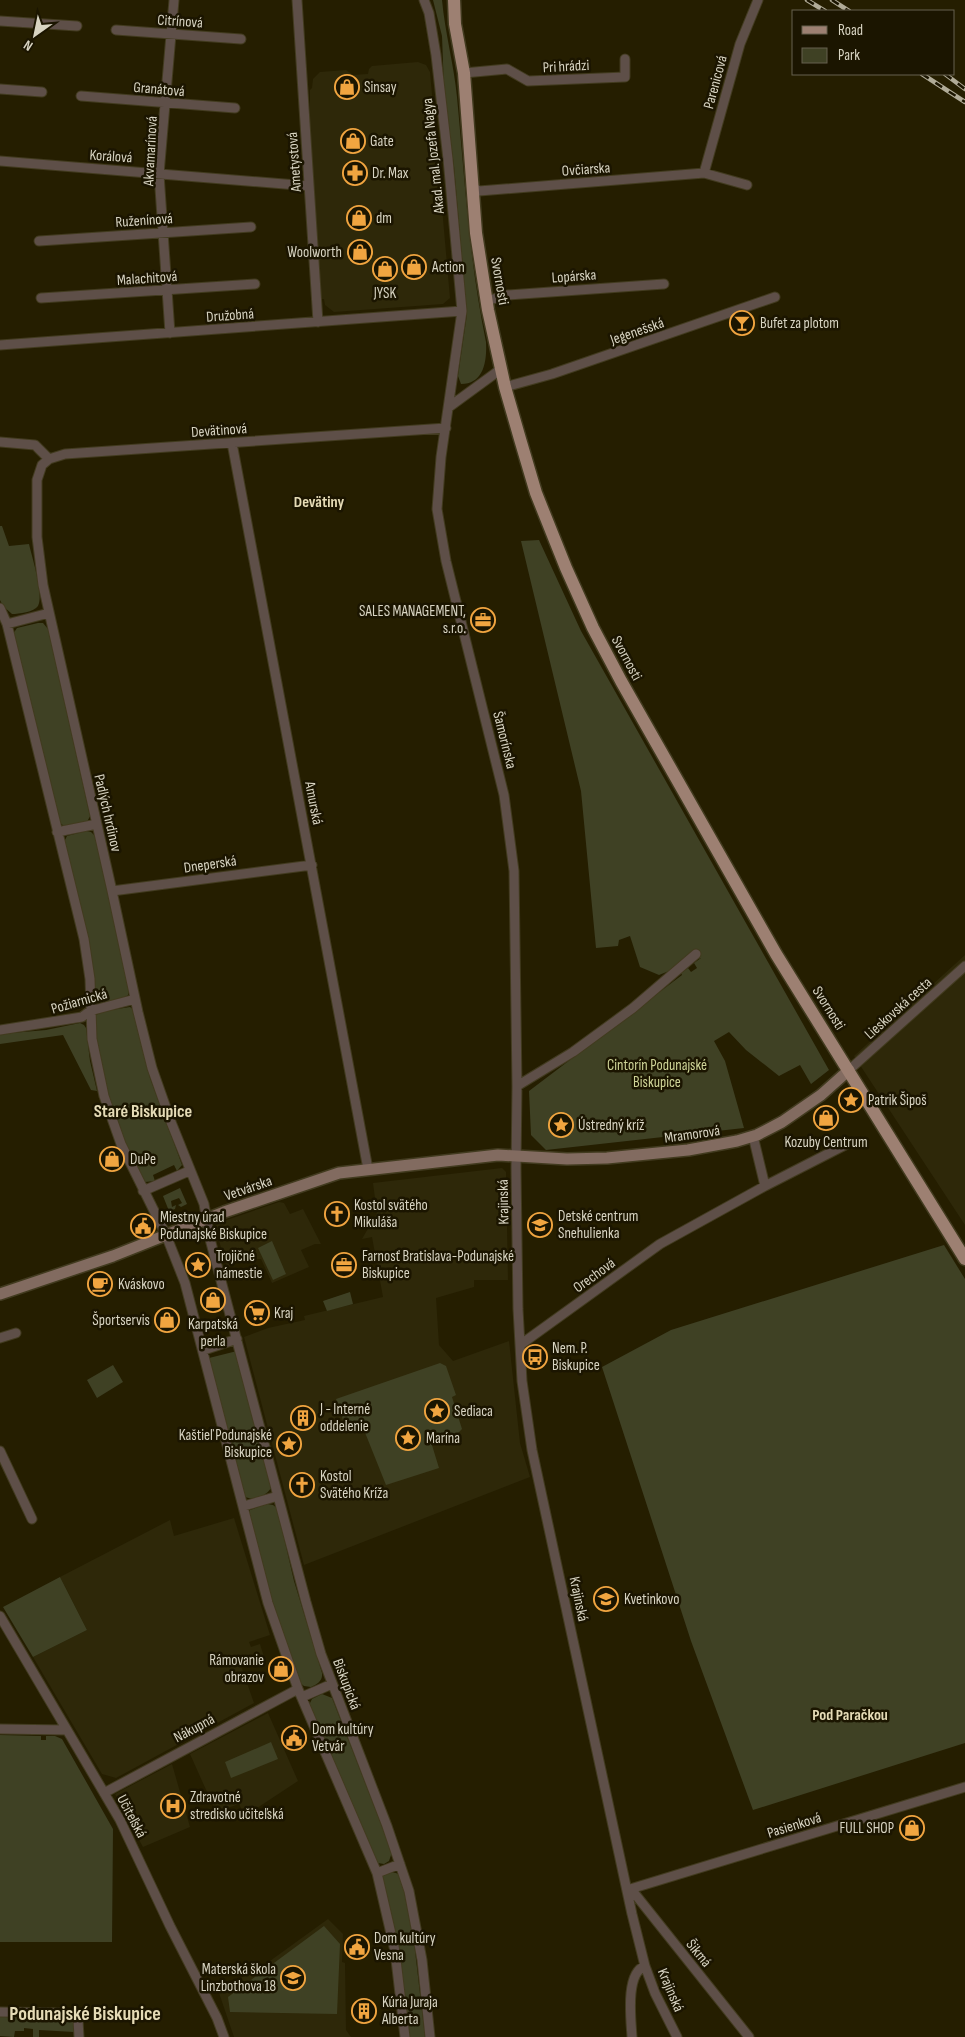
<svg xmlns="http://www.w3.org/2000/svg" width="965" height="2037" viewBox="0 0 965 2037" font-family="'Sofia Sans Condensed',sans-serif">
<style>
.built{fill:#2e2809}
.green{fill:#3f4124}
.lines{fill:none;stroke-linecap:round;stroke-linejoin:round}
.street-casing{stroke:#423b1f;stroke-width:11}
.secondary-casing{stroke:#423b1f;stroke-width:14}
.primary-casing{stroke:#423b1f;stroke-width:15}
.street{stroke:#5e4f48;stroke-width:9}
.secondary{stroke:#826b60;stroke-width:11}
.primary{stroke:#9d8072;stroke-width:12}
.rail-casing{stroke:#b0ab97;stroke-width:4.5}
.rail{stroke:#1b1500;stroke-width:2.5;stroke-dasharray:8;stroke-linecap:butt}
.labels{text-anchor:middle;stroke-width:5;stroke-linejoin:round;paint-order:stroke}
.street-label{font-size:15px;fill:#d8d4c2;stroke:#1b1500}
.poi-label{font-size:15px;fill:#d8d4c2;stroke:#1b1500;text-anchor:start}
.park-label{font-size:15px;fill:#cfd497;stroke:#1b1500}
.neighbourhood-label{font-size:16px;font-weight:bold;fill:#e5dbb6;stroke:#1b1500}
.quarter-label{font-size:18px;font-weight:bold;fill:#e5dbb6;stroke:#1b1500}
.district-label{font-size:20px;font-weight:bold;fill:#e5dbb6;stroke:#1b1500}
</style>
<rect width="100%" height="100%" fill="#251e00"/>
<path class="built" d="M418 62 426 65 430 72 450 298 443 304 334 312 325 305 324 299H321L310 130V90L312 88 313 79 320 72 346 70 353 75 368 74 369 69 372 66Z
M965 955V1225L854 1056Z
M502 1168 506 1172 508 1280H474V1287L436 1298 439 1345 453 1361 509 1341 520 1443 530 1477 304 1565 244 1337 268 1328 305 1320 304 1316 383 1297 372 1237 362 1239 377 1213 373 1183Z
M279 1202 284 1203 290 1214 303 1209 321 1244H315L301 1250 309 1267 272 1283 261 1259H243L227 1268 215 1227 218 1223Z
M234 1518 270 1635 249 1642 251 1647 260 1644 264 1657 267 1658 241 1666 254 1703 116 1778 102 1774 33 1657 87 1630 60 1577 170 1520 174 1536Z
M268 1713 298 1781 245 1816 239 1804 216 1812 190 1754Z
M172 1764 190 1827 143 1847 134 1831 141 1828 131 1808 124 1811 115 1794Z
M328 1919 343 1934 342 1962 345 1963 346 2030 351 2037H234L218 1990 263 1966Z"/>
<path class="green" d="M433 0H442C445 33 454 65 457 97 465 181 469 260 486 342 487 361 484 384 461 384L458 376 467 314 454 166 444 89 442 36Z
M0 526H2L9 546 29 544C32 557 44 595 38 606 34 612 19 614 12 614L3 606 0 600Z
M539 540 581 631 829 1070 811 1084 800 1065 779 1076 746 1050 729 1032 714 1041 725 1061 744 1128 546 1150 531 1135 529 1091 682 975 681 973 688 968 691 972 697 968 694 963 701 958 659 975 640 967 630 936 619 940 618 946 596 948 581 791 521 541Z
M38 623H43L48 629 89 812 90 816 87 822 65 827 58 821 13 634 17 628Z
M86 831 91 832 95 836 129 989 128 995 124 998 102 1003 95 1000 64 842 67 836Z
M130 1007 134 1010 150 1078 182 1165 177 1171 174 1165 153 1175 155 1181 145 1182 143 1178C134 1161 125 1143 118 1125 104 1091 97 1055 95 1019L96 1015 105 1011Z
M80 1023 84 1025 86 1028 90 1061 97 1091 91 1090 63 1035 0 1044V1034L46 1030Z
M180 1188 187 1204 181 1207 178 1205 182 1203 179 1198 171 1201 172 1207 176 1205 175 1209 169 1211 163 1196Z
M272 1241 286 1274 273 1280 258 1248Z
M944 1245 965 1279V1743L753 1810 691 1641 602 1367 671 1330Z
M350 1292 353 1304 327 1311 323 1301Z
M237 1351 271 1488C266 1496 255 1501 245 1497L243 1493 209 1358Z
M440 1363 446 1366 456 1395 452 1397 462 1429 457 1434 431 1442 439 1468 386 1485 362 1425 346 1429 336 1399Z
M113 1365 123 1382 97 1398 87 1380Z
M267 1504 273 1505 277 1508 294 1581 322 1673C323 1681 317 1684 311 1687L304 1686 299 1682 270 1599 250 1515V1510Z
M60 1577 87 1630 33 1657 3 1607Z
M322 1694 332 1698 392 1852 389 1861 384 1864 378 1863 375 1860 309 1705 312 1699Z
M0 1735 41 1736V1740H46V1736H55L62 1739 113 1829 112 1942H0Z
M271 1742 278 1759 231 1778 225 1762Z
M391 1872 396 1873 401 1876 414 1942 425 2037H408C406 1984 396 1933 383 1882L382 1876 385 1873Z
M324 1926 340 1944 337 2014 230 2012 228 1997Z
M0 2015 67 2016 73 2022 74 2032 39 2030V2037H33V2029L24 2028V2031H15L14 2037 0 2036Z"/>
<g class="lines">
<defs>
<path id="street" d="M297 0 318 322
M424 0 429 13 436 55 448 159 462 311 441 457 437 509 446 561 504 795 514 871 517 1086 516 1168 518 1309 522 1381 532 1450 632 1914 645 1966 655 1993 677 2037
M0 21 77 26
M116 30 241 39
M464 73 507 69 528 81 625 77V59
M0 89 42 92
M81 96 235 108
M0 161 309 186
M704 173 740 44 758 0
M472 187 479 191 704 173 747 185
M39 241 251 227
M41 298 255 284
M486 301 507 295 664 284
M170 333 159 174 174 0
M0 345 462 311
M505 387 552 374 775 297
M449 407 501 369
M0 442 35 445 49 459 65 454 446 428
M232 443 368 1169
M49 459 42 465 37 480V537L43 585 112 891 138 1012 152 1068 171 1122 204 1204 210 1239 306 1602 321 1654 387 1826 409 1891 422 1960 430 2037
M0 608 7 624 84 939 90 979 92 1039 104 1096 121 1144 166 1235 185 1283 268 1603 298 1689 377 1873 395 1951 405 2037
M7 624 49 613
M57 832 97 824
M112 891 312 865
M0 1030 82 1017 90 1011 135 999
M849 1070 965 966
M517 1086 573 1052 633 1008 696 954
M753 1136 765 1186
M143 1191 189 1171
M0 1338 16 1333
M520 1345 660 1244 765 1186 849 1143
M204 1350 237 1339
M0 1451 32 1519
M244 1506 278 1496
M0 1616 120 1820 170 1926 217 2018 224 2037
M302 1697 332 1684
M0 1729 67 1730
M104 1793 298 1689
M377 1873 400 1864
M631 1889 749 2037
M627 1890 965 1787
M0 2012 65 2013 72 2015 78 2020 79 2037
M632 2037C631 2020 625 1973 645 1966"/>
<path id="secondary" d="M0 1294 113 1256 224 1212 339 1173 498 1155 567 1159 607 1158 688 1150 737 1141 757 1135 782 1122 821 1095 849 1070"/>
<path id="primary" d="M454 0 455 24 464 73 476 233 488 310 505 387 520 439 536 493 566 568 593 628 621 681 776 954 965 1259"/>
</defs>
<use href="#street" class="street-casing"/>
<use href="#secondary" class="secondary-casing"/>
<use href="#primary" class="primary-casing"/>
<use href="#street" class="street"/>
<use href="#secondary" class="secondary"/>
<use href="#primary" class="primary"/>
<defs>
<path id="rail" d="M807 0 825 11
M832 0 849 11
M922 74 965 102
M945 74 965 89"/>
</defs>
<use href="#rail" class="rail-casing"/>
<use href="#rail" class="rail"/>
</g>
<defs>
<symbol id="shop-ring" viewBox="-11 -11 22 22"><circle r="9.5" fill="#1b1500" stroke="#f1a540" stroke-width="1.5"/><path d="M-5-2.5h2.3a2.7 3.5 0 0 1 5.4 0H5L5.5 6h-11ZM-1.5-2.5h3a1.5 2.3 0 0 0-3 0Z" fill="#f1a540"/></symbol>
<symbol id="pharmacy-ring" viewBox="-11 -11 22 22"><circle r="9.5" fill="#1b1500" stroke="#f1a540" stroke-width="1.5"/><path d="M-2-6h4v4h4v4h-4v4h-4v-4h-4v-4h4Z" fill="#f1a540"/></symbol>
<symbol id="bar-ring" viewBox="-11 -11 22 22"><circle r="9.5" fill="#1b1500" stroke="#f1a540" stroke-width="1.5"/><path d="M-6-5H6L.8 .8V4.5H3.5V6h-7V4.5H-.8V.8Z" fill="#f1a540"/></symbol>
<symbol id="office-ring" viewBox="-11 -11 22 22"><circle r="9.5" fill="#1b1500" stroke="#f1a540" stroke-width="1.5"/><path d="M-6-3h4V-5.5h4V-3h4V5H-6ZM-1-4.5V-3h2v-1.5ZM-6 0V1H6V0Z" fill="#f1a540"/></symbol>
<symbol id="sight-ring" viewBox="-11 -11 22 22"><circle r="9.5" fill="#1b1500" stroke="#f1a540" stroke-width="1.5"/><path d="M0-6L1.8-2.2L6-1.7L2.9 1.2L3.7 5.4L0 3.3L-3.7 5.4L-2.9 1.2L-6-1.7L-1.8-2.2Z" fill="#f1a540"/></symbol>
<symbol id="church-ring" viewBox="-11 -11 22 22"><circle r="9.5" fill="#1b1500" stroke="#f1a540" stroke-width="1.5"/><path d="M-1.2-6h2.4v3.5h3.3v2.4h-3.3V6h-2.4V-.1h-3.3v-2.4h3.3Z" fill="#f1a540"/></symbol>
<symbol id="school-ring" viewBox="-11 -11 22 22"><circle r="9.5" fill="#1b1500" stroke="#f1a540" stroke-width="1.5"/><path d="M0-5L7-2L0 1L-7-2ZM-4 1L0 2.5L4 1V4Q0 6-4 4Z" fill="#f1a540"/></symbol>
<symbol id="civic-ring" viewBox="-11 -11 22 22"><circle r="9.5" fill="#1b1500" stroke="#f1a540" stroke-width="1.5"/><path d="M-.6-6.5H3V-4.5H.6V-3L4-1V1h2V6H-6V1h2V-1L-.6-3ZM-1.2 2.5V6h2.4V2.5Z" fill="#f1a540"/></symbol>
<symbol id="cafe-ring" viewBox="-11 -11 22 22"><circle r="9.5" fill="#1b1500" stroke="#f1a540" stroke-width="1.5"/><path d="M-5.5-4.5H6V0H3Q3 3.5 0 3.5H-2.5Q-5.5 3.5-5.5 0ZM3-3.2v2h1.7v-2ZM-6 4.5H4V6H-6Z" fill="#f1a540"/></symbol>
<symbol id="supermarket-ring" viewBox="-11 -11 22 22"><circle r="9.5" fill="#1b1500" stroke="#f1a540" stroke-width="1.5"/><path d="M-6-5.5h2.5l.6 2H6L4.5 2H-2.5L-4.4-4H-6ZM-1.5 3.2a1.3 1.3 0 1 0 .1 0ZM3 3.2a1.3 1.3 0 1 0 .1 0Z" fill="#f1a540"/></symbol>
<symbol id="bus-ring" viewBox="-11 -11 22 22"><circle r="9.5" fill="#1b1500" stroke="#f1a540" stroke-width="1.5"/><path d="M-5-6H5V4H4V6H2V4H-2V6H-4V4H-5ZM-3.5-4V0h7V-4ZM-3.5 1.2v1.5H-2V1.2ZM2 1.2v1.5H3.5V1.2Z" fill="#f1a540"/></symbol>
<symbol id="building-ring" viewBox="-11 -11 22 22"><circle r="9.5" fill="#1b1500" stroke="#f1a540" stroke-width="1.5"/><path d="M-4-6H4V6H1V3H-1V6H-4ZM-2.5-4.3h1.7v1.8h-1.7ZM.8-4.3h1.7v1.8H.8ZM-2.5-1h1.7V.8h-1.7ZM.8-1h1.7V.8H.8Z" fill="#f1a540"/></symbol>
<symbol id="hospital-ring" viewBox="-11 -11 22 22"><circle r="9.5" fill="#1b1500" stroke="#f1a540" stroke-width="1.5"/><path d="M-5-5h3v3.5h4V-5h3V5h-3V1.5h-4V5h-3Z" fill="#f1a540"/></symbol>
</defs>
<g fill-rule="evenodd">
<use href="#shop-ring" x="333" y="73" width="28" height="28"/>
<use href="#shop-ring" x="339" y="127" width="28" height="28"/>
<use href="#pharmacy-ring" x="341" y="159" width="28" height="28"/>
<use href="#shop-ring" x="345" y="204" width="28" height="28"/>
<use href="#shop-ring" x="346" y="238" width="28" height="28"/>
<use href="#shop-ring" x="400" y="253" width="28" height="28"/>
<use href="#shop-ring" x="371" y="255" width="28" height="28"/>
<use href="#bar-ring" x="728" y="309" width="28" height="28"/>
<use href="#office-ring" x="469" y="606" width="28" height="28"/>
<use href="#sight-ring" x="837" y="1086" width="28" height="28"/>
<use href="#shop-ring" x="812" y="1104" width="28" height="28"/>
<use href="#sight-ring" x="547" y="1111" width="28" height="28"/>
<use href="#shop-ring" x="98" y="1145" width="28" height="28"/>
<use href="#church-ring" x="323" y="1200" width="28" height="28"/>
<use href="#school-ring" x="526" y="1211" width="28" height="28"/>
<use href="#civic-ring" x="129" y="1212" width="28" height="28"/>
<use href="#sight-ring" x="184" y="1251" width="28" height="28"/>
<use href="#office-ring" x="330" y="1251" width="28" height="28"/>
<use href="#cafe-ring" x="86" y="1270" width="28" height="28"/>
<use href="#shop-ring" x="199" y="1286" width="28" height="28"/>
<use href="#supermarket-ring" x="243" y="1299" width="28" height="28"/>
<use href="#shop-ring" x="153" y="1306" width="28" height="28"/>
<use href="#bus-ring" x="521" y="1343" width="28" height="28"/>
<use href="#sight-ring" x="423" y="1397" width="28" height="28"/>
<use href="#building-ring" x="289" y="1404" width="28" height="28"/>
<use href="#sight-ring" x="394" y="1424" width="28" height="28"/>
<use href="#sight-ring" x="275" y="1430" width="28" height="28"/>
<use href="#church-ring" x="288" y="1471" width="28" height="28"/>
<use href="#school-ring" x="592" y="1585" width="28" height="28"/>
<use href="#shop-ring" x="267" y="1655" width="28" height="28"/>
<use href="#civic-ring" x="280" y="1724" width="28" height="28"/>
<use href="#hospital-ring" x="159" y="1792" width="28" height="28"/>
<use href="#shop-ring" x="898" y="1814" width="28" height="28"/>
<use href="#civic-ring" x="343" y="1933" width="28" height="28"/>
<use href="#school-ring" x="279" y="1964" width="28" height="28"/>
<use href="#building-ring" x="350" y="1997" width="28" height="28"/>
</g>
<g class="labels">
<g class="street-label">
<text transform="translate(180 21) rotate(4)" y="5">Citrínová</text>
<text transform="translate(566 66) rotate(-3)" y="5">Pri hrádzi</text>
<text transform="translate(715 82) rotate(-75)" y="5">Parenicová</text>
<text transform="translate(159 89) rotate(5)" y="5">Granátová</text>
<text transform="translate(150 151) rotate(-87)" y="5">Akvamarínová</text>
<text transform="translate(111 156) rotate(4)" y="5">Korálová</text>
<text transform="translate(433 156) rotate(-96)" y="5">Akad. mal. Jozefa Nagya</text>
<text transform="translate(294 162) rotate(-94)" y="5">Ametystová</text>
<text transform="translate(586 169) rotate(-4)" y="5">Ovčiarska</text>
<text transform="translate(144 220) rotate(-4)" y="5">Ruženínová</text>
<text transform="translate(574 276) rotate(-4)" y="5">Lopárska</text>
<text transform="translate(147 278) rotate(-4)" y="5">Malachitová</text>
<text transform="translate(500 281) rotate(80)" y="5">Svornosti</text>
<text transform="translate(230 315) rotate(-4)" y="5">Družobná</text>
<text transform="translate(637 331) rotate(-19)" y="5">Jegenešská</text>
<text transform="translate(219 430) rotate(-4)" y="5">Devätinová</text>
<text transform="translate(627 658) rotate(62)" y="5">Svornosti</text>
<text transform="translate(505 740) rotate(76)" y="5">Šamorínska</text>
<text transform="translate(314 803) rotate(79)" y="5">Amurská</text>
<text transform="translate(108 813) rotate(77)" y="5">Padlých hrdinov</text>
<text transform="translate(210 864) rotate(-8)" y="5">Dneperská</text>
<text transform="translate(79 1001) rotate(-16)" y="5">Požiarnická</text>
<text transform="translate(829 1008) rotate(58)" y="5">Svornosti</text>
<text transform="translate(898 1008) rotate(-42)" y="5">Lieskovská cesta</text>
<text transform="translate(692 1134) rotate(-8)" y="5">Mramorová</text>
<text transform="translate(248 1188) rotate(-19)" y="5">Vetvárska</text>
<text transform="translate(503 1202) rotate(-91)" y="5">Krajinská</text>
<text transform="translate(594 1275) rotate(-36)" y="5">Orechová</text>
<text transform="translate(579 1599) rotate(78)" y="5">Krajinská</text>
<text transform="translate(347 1684) rotate(69)" y="5">Biskupická</text>
<text transform="translate(194 1728) rotate(-28)" y="5">Nákupná</text>
<text transform="translate(132 1816) rotate(62)" y="5">Učiteľská</text>
<text transform="translate(794 1825) rotate(-17)" y="5">Pasienková</text>
<text transform="translate(699 1953) rotate(51)" y="5">Šikmá</text>
<text transform="translate(671 1990) rotate(67)" y="5">Krajinská</text>
</g>
<g class="poi-label">
<text x="364" y="92">Sinsay</text>
<text x="370" y="146">Gate</text>
<text x="372" y="178">Dr. Max</text>
<text x="376" y="223">dm</text>
<text x="342" y="257" text-anchor="end">Woolworth</text>
<text x="432" y="272">Action</text>
<text x="385" y="298" text-anchor="middle">JYSK</text>
<text x="760" y="328">Bufet za plotom</text>
<text x="466" y="616" text-anchor="end">SALES MANAGEMENT,<tspan x="466" dy="17">s.r.o.</tspan></text>
<text x="868" y="1105">Patrik Šipoš</text>
<text x="578" y="1130">Ústredný kríž</text>
<text x="826" y="1147" text-anchor="middle">Kozuby Centrum</text>
<text x="130" y="1164">DuPe</text>
<text x="354" y="1210">Kostol svätého<tspan x="354" dy="17">Mikuláša</tspan></text>
<text x="558" y="1221">Detské centrum<tspan x="558" dy="17">Snehulienka</tspan></text>
<text x="160" y="1222">Miestny úrad<tspan x="160" dy="17">Podunajské Biskupice</tspan></text>
<text x="216" y="1261">Trojičné<tspan x="216" dy="17">námestie</tspan></text>
<text x="362" y="1261">Farnosť Bratislava-Podunajské<tspan x="362" dy="17">Biskupice</tspan></text>
<text x="118" y="1289">Kváskovo</text>
<text x="274" y="1318">Kraj</text>
<text x="150" y="1325" text-anchor="end">Športservis</text>
<text x="213" y="1329" text-anchor="middle">Karpatská<tspan x="213" dy="17">perla</tspan></text>
<text x="552" y="1353">Nem. P.<tspan x="552" dy="17">Biskupice</tspan></text>
<text x="320" y="1414">J - Interné<tspan x="320" dy="17">oddelenie</tspan></text>
<text x="454" y="1416">Sediaca</text>
<text x="272" y="1440" text-anchor="end">Kaštieľ Podunajské<tspan x="272" dy="17">Biskupice</tspan></text>
<text x="426" y="1443">Marína</text>
<text x="320" y="1481">Kostol<tspan x="320" dy="17">Svätého Kríža</tspan></text>
<text x="624" y="1604">Kvetinkovo</text>
<text x="264" y="1665" text-anchor="end">Rámovanie<tspan x="264" dy="17">obrazov</tspan></text>
<text x="312" y="1734">Dom kultúry<tspan x="312" dy="17">Vetvár</tspan></text>
<text x="190" y="1802">Zdravotné<tspan x="190" dy="17">stredisko učiteľská</tspan></text>
<text x="894" y="1833" text-anchor="end">FULL SHOP</text>
<text x="374" y="1943">Dom kultúry<tspan x="374" dy="17">Vesna</tspan></text>
<text x="276" y="1974" text-anchor="end">Materská škola<tspan x="276" dy="17">Linzbothova 18</tspan></text>
<text x="382" y="2007">Kúria Juraja<tspan x="382" dy="17">Alberta</tspan></text>
</g>
<g class="park-label">
<text x="657" y="1070">Cintorín Podunajské<tspan x="657" dy="17">Biskupice</tspan></text>
</g>
<g class="neighbourhood-label">
<text x="319" y="507">Devätiny</text>
<text x="850" y="1720">Pod Paračkou</text>
</g>
<g class="quarter-label">
<text x="143" y="1117">Staré Biskupice</text>
</g>
<g class="district-label">
<text x="85" y="2020">Podunajské Biskupice</text>
</g>
</g>
<rect x="792" y="10" width="162" height="65" fill="#1b1500" stroke="#67614e"/>
<rect x="802" y="26" width="25" height="8" fill="#9d8072" stroke="#67614e"/>
<text x="838" y="35" font-size="15" fill="#d8d4c2">Road</text>
<rect x="802" y="48" width="25" height="15" fill="#3f4124" stroke="#67614e"/>
<text x="838" y="60" font-size="15" fill="#d8d4c2">Park</text>
<g transform="translate(35 35) rotate(213)" stroke="#1b1500" stroke-width="4" paint-order="stroke">
<path d="M0-4L9 19L0 12L-9 19Z" fill="#d8d4c2"/>
<text y="-8" font-size="14" font-weight="bold" text-anchor="middle" fill="#d8d4c2">N</text>
</g>
</svg>
